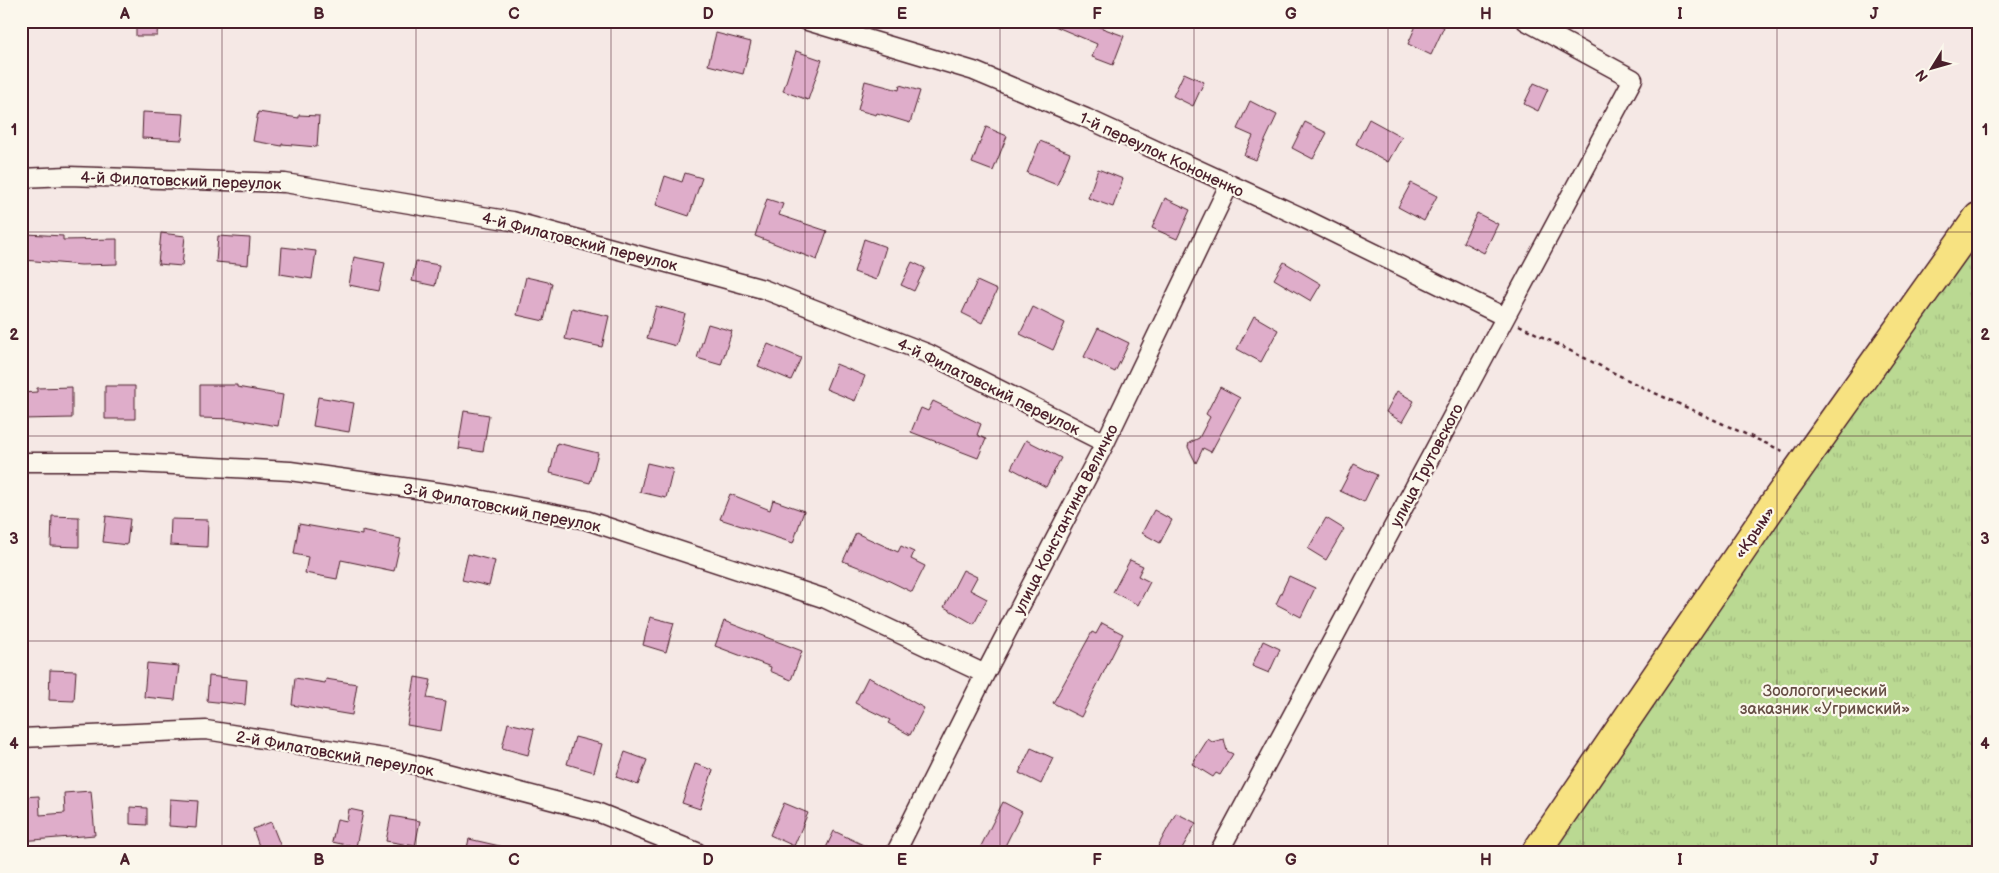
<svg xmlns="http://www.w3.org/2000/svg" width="1999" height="873" viewBox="0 0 1999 873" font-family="'Balsamiq Sans',sans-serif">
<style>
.grass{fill:url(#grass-tufts);stroke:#827c5e}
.building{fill:#dfadca;stroke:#4a1f2b}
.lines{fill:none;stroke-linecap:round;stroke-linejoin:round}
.street-casing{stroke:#4a1f2b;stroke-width:21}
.highway-casing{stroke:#4a1f2b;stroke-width:31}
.path{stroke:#4a1f2b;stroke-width:2.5;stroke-dasharray:4 4;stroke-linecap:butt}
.street{stroke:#fbf7ec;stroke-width:18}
.highway{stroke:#f7e281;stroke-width:28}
.grid{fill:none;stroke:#4a1f2b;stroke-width:1;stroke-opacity:0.55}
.labels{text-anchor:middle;stroke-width:4.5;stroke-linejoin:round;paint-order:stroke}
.street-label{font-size:16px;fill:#4a1f2b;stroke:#fbf7ec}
.park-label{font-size:16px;fill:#664e45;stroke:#fbf7ec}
.neatline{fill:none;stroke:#4a1f2b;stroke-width:2}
.grid-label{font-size:16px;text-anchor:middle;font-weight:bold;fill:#4a1f2b}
</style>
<defs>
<pattern id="grass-tufts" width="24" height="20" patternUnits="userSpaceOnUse" patternTransform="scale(1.25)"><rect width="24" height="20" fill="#bad992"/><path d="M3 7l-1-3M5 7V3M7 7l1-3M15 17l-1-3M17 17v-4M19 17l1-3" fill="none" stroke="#a1ba7e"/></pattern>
</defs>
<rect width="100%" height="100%" fill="#f5e8e5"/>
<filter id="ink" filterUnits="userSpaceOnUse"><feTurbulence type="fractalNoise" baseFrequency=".02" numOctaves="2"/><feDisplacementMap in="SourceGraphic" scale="10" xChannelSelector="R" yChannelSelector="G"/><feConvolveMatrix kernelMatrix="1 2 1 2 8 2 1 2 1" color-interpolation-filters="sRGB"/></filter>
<g filter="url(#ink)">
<path class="grass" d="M1978 217V852H1536Z"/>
<path class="building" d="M136 21H158L157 36H136Z
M1043 21H1083L1124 36 1113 65 1092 57 1097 44Z
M1418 21H1432L1444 27 1431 55 1408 44Z
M716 33 751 42 743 74 708 65Z
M796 51 822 60 808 100 783 91Z
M1184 73 1204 82 1193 106 1173 96Z
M865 81 899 90 900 85 920 91 910 123 877 113 876 115 858 110Z
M1534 83 1548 89 1538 111 1524 104Z
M1250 101 1277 115 1256 160 1244 155 1253 136 1237 129Z
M143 112 184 114 182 140 142 138Z
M258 112 299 118V115L319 116 317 147 282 144V146L253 141Z
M1369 119 1402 137 1388 162 1356 144Z
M1305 122 1327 133 1313 159 1292 148Z
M986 127 1007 136 993 171 972 163Z
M1040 141 1070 153 1057 185 1027 173Z
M1098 169 1123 179 1113 207 1088 198Z
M685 173 702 178 689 216 656 205 665 176 682 182Z
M1411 183 1437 196 1424 221 1398 207Z
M1165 198 1190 210 1177 239 1152 228Z
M767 199 783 204 779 215 827 231 817 260 755 236Z
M1477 213 1498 224 1484 253 1463 242Z
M161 233 185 236 182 266 158 264Z
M26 234 63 236V240L117 239V264L81 265 24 260Z
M218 236 250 238 248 265 216 262Z
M864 239 886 247 876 280 854 272Z
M282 247 316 251 312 279 280 274Z
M354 257 385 263 379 291 349 285Z
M416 261 439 265 435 286 412 281Z
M912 262 925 268 914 291 901 285Z
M1284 262 1321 284 1311 301 1274 279Z
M526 277 552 283 544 321 517 315Z
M977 281 997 290 982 323 962 313Z
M656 306 685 314 676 346 647 338Z
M1033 307 1065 323 1053 350 1020 334Z
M572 308 609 316 602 347 565 339Z
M1254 316 1278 330 1261 362 1237 349Z
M708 324 732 331 721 365 697 358Z
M1098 328 1129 343 1115 372 1084 357Z
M768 344 801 358 791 380 758 366Z
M836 364 865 376 855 401 826 389Z
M200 385H237V387L283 395 278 426 235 419 200 418Z
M105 386H135V419H105Z
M72 387V418L21 419V393L37 392V388Z
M1220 387 1240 398 1211 452 1203 448 1196 463 1188 447 1189 443 1199 438 1210 417 1206 414Z
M1397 391 1414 401 1402 422 1386 412Z
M318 397 354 403 349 432 313 426Z
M933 401 981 424 977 435 986 439 978 458 911 432 921 408 928 411Z
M464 411 489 415 483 452 458 448Z
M1026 440 1061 458 1046 487 1011 468Z
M557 443 598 453 590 483 550 473Z
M647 463 673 469 666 498 640 492Z
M1354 464 1377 475 1364 502 1340 491Z
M730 494 770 510 773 500 804 511 793 543 720 519Z
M1154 510 1172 520 1160 543 1142 533Z
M52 516 79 517V547L51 546Z
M106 516 130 519 127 545 103 542Z
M1326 518 1344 529 1326 560 1308 549Z
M171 519 208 520 207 547 170 545Z
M299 524 362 535V531L401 539 394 571 341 560 337 579 305 573 308 557 294 554Z
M856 533 898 552 901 546 914 552 911 559 925 566 912 592 871 572 843 561Z
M468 554 495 561 489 586 462 580Z
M1130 560 1143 566 1138 576 1150 582 1138 605 1113 592Z
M963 570 977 577 970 590 987 599 974 624 944 607Z
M1289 576 1315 588 1301 617 1276 604Z
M650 617 674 623 666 652 643 645Z
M724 621 802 651 791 680 770 671 771 667 715 646Z
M1102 623 1123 634 1081 717 1053 703 1092 632 1096 634Z
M1263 641 1280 649 1269 673 1252 666Z
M147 663 179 666 175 700 144 697Z
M50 670 76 671 74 701 49 700Z
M209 676 247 680 245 705 207 701Z
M415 677 431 680 427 698 446 701 441 731 407 725Z
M868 677 924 708 910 735 888 723 890 720 855 703Z
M295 678 325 683 326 679 357 684 352 715 292 705Z
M508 723 534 729 528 755 502 748Z
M575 737 602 744 594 772 567 764Z
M1208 739 1212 742 1224 739 1227 751 1233 754 1220 775 1216 773 1213 777 1192 764Z
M1031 748 1053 758 1041 784 1019 773Z
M625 752 647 760 638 785 616 777Z
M695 764 713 770 700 809 682 803Z
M91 791 95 835 21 841V797L39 796 40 815 65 813 64 793Z
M170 799 198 801 196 828 169 826Z
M1003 802 1022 812 1002 852H978Z
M784 803 808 813 794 846 770 835Z
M130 807 147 808V825L130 824Z
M349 809 363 812 356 847 332 842 337 819 347 821Z
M1176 813 1196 823 1180 852H1155Z
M391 816 420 821 415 846 386 841Z
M271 822 283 852H261L253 829Z
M834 831 878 852H824Z
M469 839 504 847 503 852H466Z"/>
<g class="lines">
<defs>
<path id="street" d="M807 21 974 71 1086 118 1299 216 1505 317
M21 178 68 176 285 183 512 221 763 289 929 354 1105 443
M21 462H115L290 471 452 494 586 520 826 599 985 674
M21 738 206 730 397 760 597 812 697 852
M896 852 985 674 1105 443 1229 185
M1219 852 1633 79 1526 21"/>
<path id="highway" d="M1536 852 1777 499 1978 217"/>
</defs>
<use href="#street" class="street-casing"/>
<use href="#highway" class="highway-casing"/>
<path class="path" d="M1896 27 1898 21
M1519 325 1646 389 1785 452"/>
<use href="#street" class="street"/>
<use href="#highway" class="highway"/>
</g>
</g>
<path class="grid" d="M222 21V852M416 21V852M611 21V852M805 21V852M1000 21V852M1194 21V852M1388 21V852M1583 21V852M1777 21V852M21 232H1978M21 436H1978M21 641H1978"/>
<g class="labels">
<g class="street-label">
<text transform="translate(1162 154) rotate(25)" y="6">1-й переулок Кононенко</text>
<text transform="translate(181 180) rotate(2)" y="6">4-й Филатовский переулок</text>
<text transform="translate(580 241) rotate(14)" y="6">4-й Филатовский переулок</text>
<text transform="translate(989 386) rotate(26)" y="6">4-й Филатовский переулок</text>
<text transform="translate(1426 465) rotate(-62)" y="6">улица Трутовского</text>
<text transform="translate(502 507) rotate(11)" y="6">3-й Филатовский переулок</text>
<text transform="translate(1065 519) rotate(-63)" y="6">улица Константина Величко</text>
<text transform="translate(1754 532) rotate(-56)" y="6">«Крым»</text>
<text transform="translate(335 753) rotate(10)" y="6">2-й Филатовский переулок</text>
</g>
<g class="park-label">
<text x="1825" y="696">Зоологогический<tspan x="1825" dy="18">заказник «Угримский»</tspan></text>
</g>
</g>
<rect width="1999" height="873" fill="none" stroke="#fbf7ec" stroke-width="55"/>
<g transform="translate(1932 68) rotate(233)" stroke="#fbf7ec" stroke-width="4" paint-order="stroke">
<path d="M0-4L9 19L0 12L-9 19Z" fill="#4a1f2b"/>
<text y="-8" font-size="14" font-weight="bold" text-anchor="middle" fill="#4a1f2b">N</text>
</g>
<rect x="28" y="28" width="1944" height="818" class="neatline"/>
<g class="grid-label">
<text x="125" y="19">A</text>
<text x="319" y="19">B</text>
<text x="514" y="19">C</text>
<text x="708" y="19">D</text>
<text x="902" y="19">E</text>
<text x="1097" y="19">F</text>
<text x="1291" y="19">G</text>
<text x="1486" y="19">H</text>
<text x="1680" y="19">I</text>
<text x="1874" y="19">J</text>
<text x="14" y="135">1</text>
<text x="1985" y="135">1</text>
<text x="14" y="340">2</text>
<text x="1985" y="340">2</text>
<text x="14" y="544">3</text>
<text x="1985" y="544">3</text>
<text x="14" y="749">4</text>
<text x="1985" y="749">4</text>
<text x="125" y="865">A</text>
<text x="319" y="865">B</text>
<text x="514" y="865">C</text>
<text x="708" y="865">D</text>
<text x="902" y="865">E</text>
<text x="1097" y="865">F</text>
<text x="1291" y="865">G</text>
<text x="1486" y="865">H</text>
<text x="1680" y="865">I</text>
<text x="1874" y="865">J</text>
</g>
</svg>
